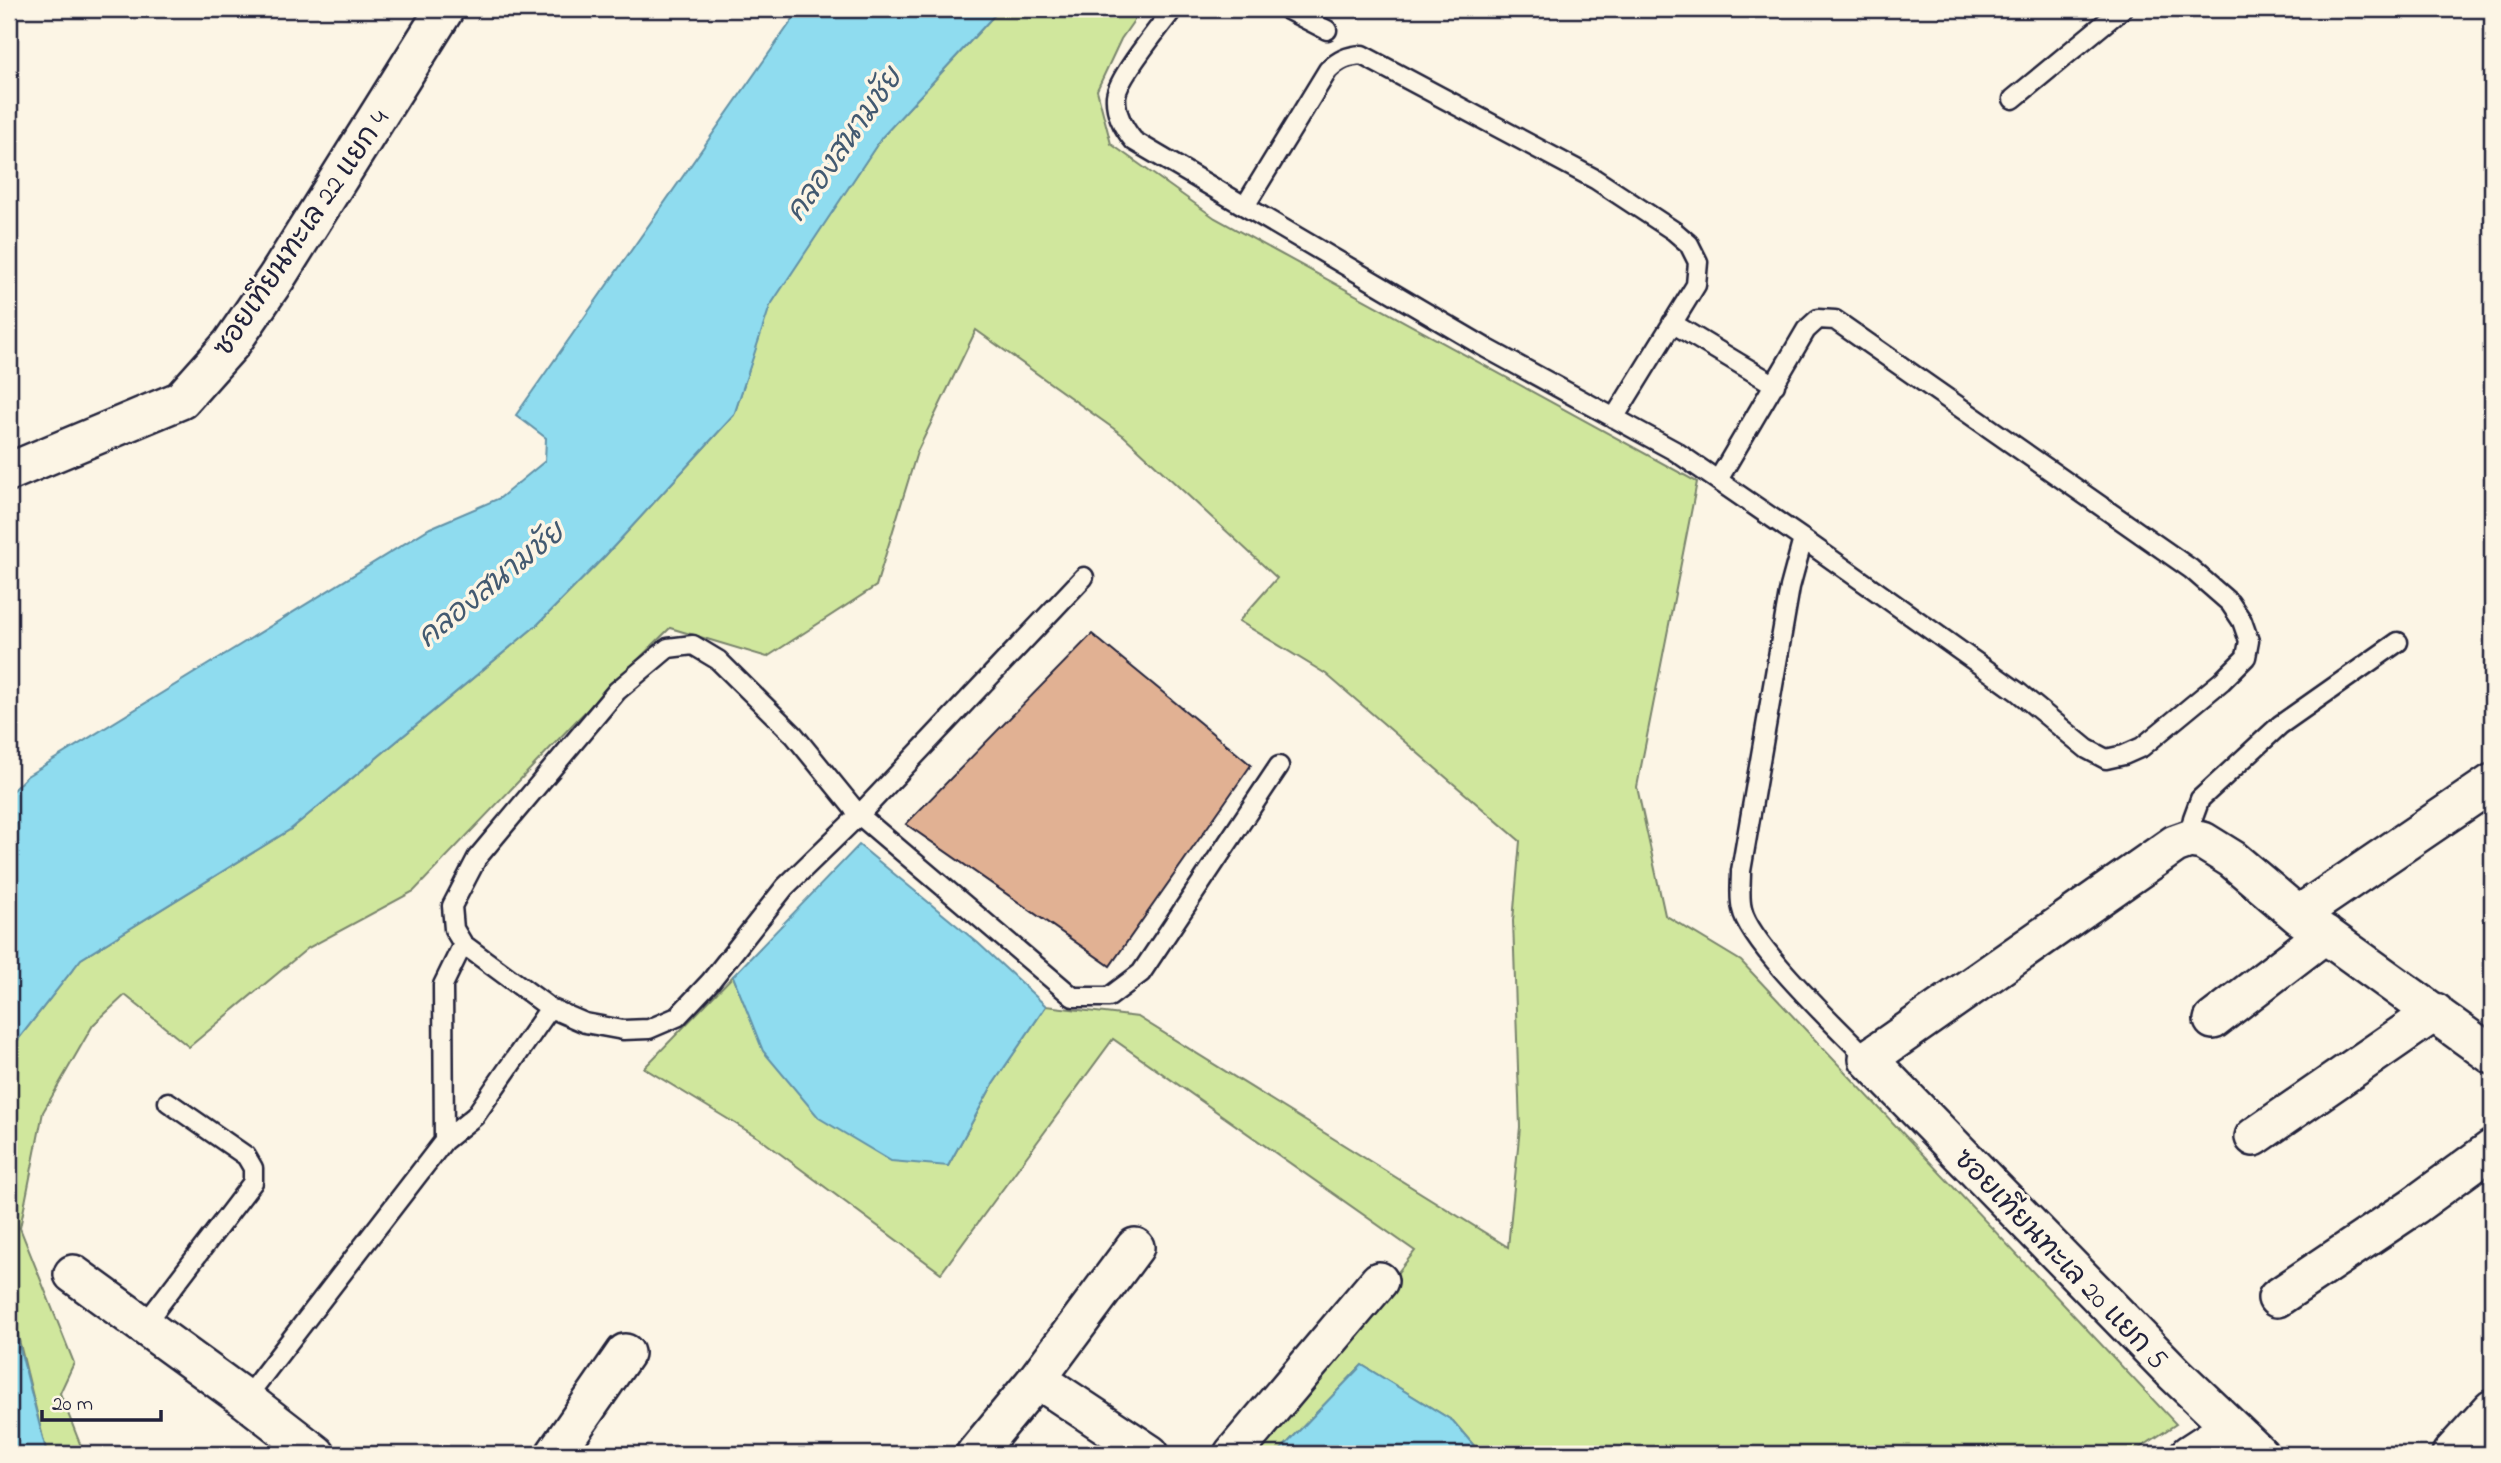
<svg xmlns="http://www.w3.org/2000/svg" width="2501" height="1463" viewBox="0 0 2501 1463" font-family="'Indie Flower','Playpen Sans Thai',sans-serif">
<style>
.green{fill:#d0e79d;stroke:#79846c;stroke-width:2}
.water{fill:#8fdcef;stroke:#6392a7;stroke-width:2}
.building{fill:#e1b193;stroke:#22223b;stroke-width:2}
.lines{fill:none;stroke-linecap:round;stroke-linejoin:round}
.service-casing{stroke:#22223b;stroke-width:23}
.minor-casing{stroke:#22223b;stroke-width:42}
.service{stroke:#fcf5e5;stroke-width:18}
.minor{stroke:#fcf5e5;stroke-width:37}
.labels{text-anchor:middle;stroke-width:7;stroke-linejoin:round;paint-order:stroke}
.street-label{font-size:28px;fill:#22223b;stroke:#fcf5e5}
.water-label{font-size:30px;font-style:italic;fill:#435a71;stroke:#fcf5e5}
</style>
<rect width="100%" height="100%" fill="#fcf5e5"/>
<filter id="ink" filterUnits="userSpaceOnUse"><feTurbulence type="fractalNoise" baseFrequency=".0143" numOctaves="2"/><feDisplacementMap in="SourceGraphic" scale="14" xChannelSelector="R" yChannelSelector="G"/><feConvolveMatrix kernelMatrix="1 2 1 2 8 2 1 2 1" color-interpolation-filters="sRGB"/></filter>
<g filter="url(#ink)">
<path class="green" d="M1000 9H1142L1121 39 1097 90 1111 144 1215 218 1697 482 1637 787 1665 915 1741 961 2176 1424 2131 1454H1481L1453 1421 1362 1365 1277 1454H1252L1415 1251 1113 1039 941 1273 759 1138 644 1068 733 976 764 1051 948 1166 993 1084 1046 1006 1138 1017 1508 1247 1520 1127 1513 921 1520 841 1326 674 1239 621 1277 578 1124 436 976 330 917 452 876 586 767 657 670 628 576 721 414 891 308 948 189 1047 125 995 93 1025 43 1112 20 1228 74 1363 60 1393 84 1454H47L9 1299V1051L81 959 291 829 538 624 605 556 734 415 769 306 882 137Z"/>
<path class="water" d="M800 9H1000L882 137 770 306 734 415 605 556 538 624 291 829 81 959 9 1051V794L27 776 430 528 500 498 545 461 546 438 516 415Z
M859 845 978 943 1046 1006 993 1084 948 1166 891 1161 819 1118 763 1051 733 976Z
M9 1306 47 1454H9Z
M1362 1365 1453 1421 1481 1454H1277Z"/>
<path class="building" d="M1092 634 1251 765 1110 966 906 824Z"/>
<g class="lines">
<defs>
<path id="service" d="M1173 9C1160 27 1118 77 1116 96 1115 113 1124 129 1134 141L1486 348 1675 451 1803 539 1790 587 1741 871C1741 883 1739 898 1742 909 1749 944 1840 1030 1868 1059
M1286 9 1327 30
M2013 99 2122 9
M1245 206 1328 70C1339 60 1347 56 1362 55L1595 179 1674 231 1689 244 1698 262 1696 285 1614 418
M1672 323 1775 385
M1718 480 1806 330 1818 319 1835 320 2191 569 2230 603 2242 621 2249 641 2246 657 2222 681 2142 747 2124 755 2106 759 2087 749 2018 692 1803 539
M1084 577 859 815 785 887 710 982 677 1017 649 1029 623 1030 585 1023 550 1008 463 944 454 929 452 906 477 858 617 691 668 648 693 645 718 660 794 735 859 815 1073 997H1109L1141 973 1279 766
M2189 839 2193 818 2200 799 2280 725 2398 642
M444 1141 443 985 463 944
M144 1325 253 1182V1168L246 1156 168 1102
M245 1399 444 1141 475 1116 550 1008"/>
<path id="minor" d="M9 472 181 400 231 344 277 277 445 9
M2298 915 2492 783
M2213 1020 2325 934
M2254 1137 2435 1012
M73 1274 245 1399 316 1454
M2277 1298 2414 1206 2492 1149
M1037 1379 1150 1454
M555 1454 625 1353
M975 1454 1037 1379 1135 1247
M1233 1454 1379 1281
M2189 1454 2229 1428
M2259 1454 2175 1374 1868 1059 2175 844 2189 839 2203 841 2232 859 2298 915 2492 1055
M2451 1454 2492 1409"/>
</defs>
<use href="#service" class="service-casing"/>
<use href="#minor" class="minor-casing"/>
<use href="#service" class="service"/>
<use href="#minor" class="minor"/>
</g>
</g>
<g class="labels">
<g class="street-label">
<text transform="translate(300 232) rotate(-56)" y="10">ซอยเทียนทะเล 22 แยก 4</text>
<text transform="translate(2062 1258) rotate(46)" y="10">ซอยเทียนทะเล 20 แยก 5</text>
</g>
<g class="water-label">
<text transform="translate(843 144) rotate(-55)" y="10">คลองสนามชัย</text>
<text transform="translate(490 584) rotate(-39)" y="10">คลองสนามชัย</text>
</g>
</g>
<rect width="2501" height="1463" fill="none" stroke="#fcf5e5" stroke-width="35"/>
<rect x="18" y="18" width="2466" height="1428" fill="none" stroke="#22223b" stroke-width="2.5" filter="url(#ink)"/>
<path d="M42 1410v10h119v-10" fill="none" stroke="#22223b" stroke-width="3.5"/>
<text x="52" y="1410" font-size="21" fill="#22223b" stroke="#fcf5e5" stroke-width="5" paint-order="stroke">20 m</text>
</svg>
